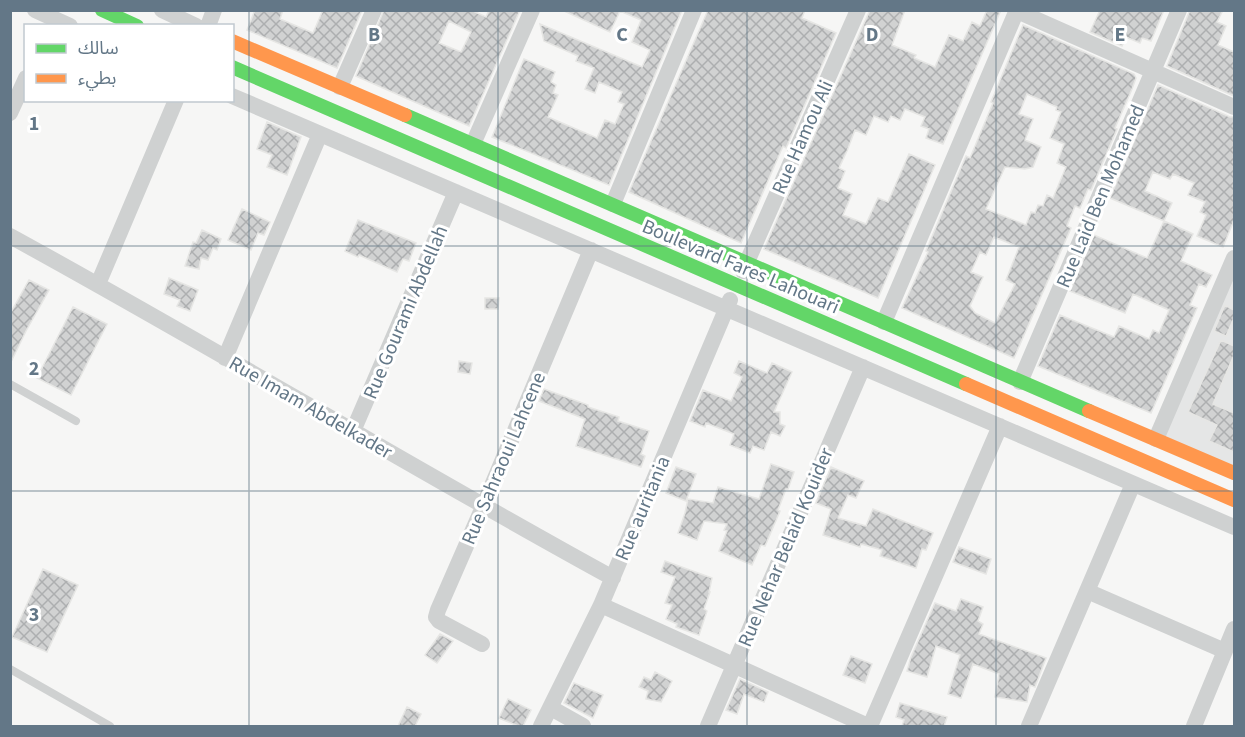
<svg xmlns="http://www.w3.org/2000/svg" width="1245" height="737" viewBox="0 0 1245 737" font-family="'Source Sans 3','Noto Sans Arabic',sans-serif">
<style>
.built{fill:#e5e6e6}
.building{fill:url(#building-cross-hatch);stroke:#e6e6e4;stroke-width:1.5;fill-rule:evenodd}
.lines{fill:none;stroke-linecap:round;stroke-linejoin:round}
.lane{stroke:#cfd1d1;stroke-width:8}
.street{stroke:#cfd1d1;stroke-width:16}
.fast{stroke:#63d668;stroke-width:14}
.slow{stroke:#ff974d;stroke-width:14}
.grid{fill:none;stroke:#637787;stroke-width:1.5;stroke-opacity:0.55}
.labels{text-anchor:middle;stroke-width:6;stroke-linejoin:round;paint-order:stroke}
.street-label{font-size:20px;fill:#637787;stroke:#fff}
.grid-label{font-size:20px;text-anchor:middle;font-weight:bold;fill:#637787;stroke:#fff;stroke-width:6;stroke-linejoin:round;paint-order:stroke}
</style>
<defs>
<pattern id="building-cross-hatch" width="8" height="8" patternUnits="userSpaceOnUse" patternTransform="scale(1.5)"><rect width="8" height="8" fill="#d1d2d2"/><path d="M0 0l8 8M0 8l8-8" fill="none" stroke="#adafb0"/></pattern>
</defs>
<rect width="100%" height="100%" fill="#f6f6f5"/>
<path class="built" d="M1234 258V473L1156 439Z"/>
<path class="building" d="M255 10H283L280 19 313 33 323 10H362L337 68 247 30Z
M384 10H471L486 17 489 10H520L469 126 356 76ZM449 21 471 32 461 52 439 43Z
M562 10H682L609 185 492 137 524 59 555 72 551 82 556 85 553 93 558 95 548 117 597 138 605 120 615 124 624 104 618 102 622 92 599 82 595 93 585 89 594 68 576 61 578 56 544 41 540 24 642 67 650 50 632 42 641 20 620 11 610 32Z
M708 10H805L802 18 836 33 786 148 783 146 741 243 629 192Z
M870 10H905L892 45 916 55 914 58 935 67 949 35 963 41 972 22 980 26 987 10H1001L943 144 926 138 929 129 921 126 925 117 905 109 900 120 891 116 888 122 874 116 866 135 855 130 847 151 839 168 845 171 838 188 852 194 843 215 866 224 878 198 888 202 909 154 935 165 878 298 764 249Z
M1100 10H1164L1151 41 1142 38 1140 43 1126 37 1122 46 1090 32Z
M1190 10H1223L1217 22 1226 26 1218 45 1234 52V96L1167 66Z
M1023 25 1134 74 1136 78 1132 89 1115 128 1117 129 1091 190 1088 189 1080 208 1075 206 1067 226 1071 228 1014 358 902 308 928 252 926 251 966 156 970 158 993 103 991 102ZM1027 94 1057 107 1056 110 1061 112 1050 138 1064 144 1057 163 1066 167 1053 198 1047 195 1043 206 1038 205 1035 213 1031 212 1026 225 986 209 1005 167 1025 169 1033 167 1041 147 1025 140 1033 119 1019 114ZM994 237 1019 247 1006 280 1015 284 995 323 975 313 970 306 983 277 971 272 980 252 986 255Z
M1158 85 1230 117H1234V220L1223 247 1197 236 1206 215 1200 212 1205 202 1188 195 1194 183 1173 174 1170 179 1153 172 1145 191 1172 203 1164 221 1110 198Z
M267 122 301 137 287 175 267 167 272 155 257 149Z
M242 209 270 222 264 235 258 233 251 250 228 240Z
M358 220 416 243 409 261 403 259 397 272 359 255 358 257 345 251Z
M1164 221 1193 234 1181 261 1212 275 1206 287 1199 284 1190 305 1197 308 1151 413 1038 366 1060 315 1114 337 1119 326 1149 339 1153 330 1159 333 1169 310 1133 294 1125 313 1070 291 1094 235 1147 258Z
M202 230 221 239 217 250 213 248 208 260 201 258 199 269 185 266 193 242 196 243Z
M169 278 198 290 190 311 177 306 180 300 164 294Z
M29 280 49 290 26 331 10 364V314Z
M485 298H499L498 309H485Z
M1225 305 1234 310V318L1226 336 1214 331Z
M73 307 107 324 71 395 37 378Z
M1221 340 1234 346V355L1213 404 1234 413V452L1209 441 1217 425 1188 412Z
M459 361 472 363 470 374 458 372Z
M739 361 767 373 772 363 792 372 774 412H780V424L785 426 780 436 771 432 764 450 753 446 750 453 730 445 734 434 706 423 705 427 690 421 703 390 731 401 742 377 734 373Z
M544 389 588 405V407L619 417 618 421 649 431 641 454 645 456 641 467 576 446 585 419 539 401Z
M771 464 794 472 788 489H786L778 510 780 511 765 546 761 545 752 565 719 551 727 531 724 530 727 524 704 521 697 540 678 533 685 513 688 499 713 503 718 487 759 499Z
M676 467 696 474 686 501 666 493Z
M831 467 864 481 856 498 848 495 838 518 866 526 873 509 933 533 926 550 922 549 916 568 880 556 882 550 861 544 860 547 823 535 831 509 816 503Z
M959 547 991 559 986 574 953 562Z
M665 561 712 578 709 592H710L704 609 707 611 699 635 676 627 677 624 666 619 672 605 665 603 675 577 661 572Z
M43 569 78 585 47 652 12 637Z
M961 599 983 607 978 621 983 624 979 634 1046 658 1035 687 1030 685 1027 702 995 697 999 674 973 664 961 698 948 694 960 655 936 646 927 677 907 671 911 657 935 603 956 611Z
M440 634 453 641 437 663 425 655Z
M851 656 872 664 865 683 843 675Z
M655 672 672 681 661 702 646 699 648 691 639 687 644 677 651 680Z
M740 679 768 692 764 702 744 694 737 714 726 710Z
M574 683 603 695 593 718 564 703Z
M508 699 531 710 523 726H518L499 718Z
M900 703 947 717 944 726H902L904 720 896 717Z
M407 707 421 714 415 726H398Z"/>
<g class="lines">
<path class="lane" d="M10 384 76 421
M10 669 110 726"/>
<path class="street" d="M35 10 70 26
M162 10 196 26
M1015 10 1234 107
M208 26 214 10
M340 87 374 10
M232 96 1234 527
M10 113 26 78
M473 144 532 10
M613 204 694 10
M10 236C213 347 410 467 613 578
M743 271 858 10
M98 284 176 100
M884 322 1017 10
M225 358 320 134
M1020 382 1179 10
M353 431 456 192
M1156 439 1234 258
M1087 591 1225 651
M601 605 868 726
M482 644 439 621 436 617 438 610 483 507 591 250
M551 708 583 726
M541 726 601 605 730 300
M708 726 863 367
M870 726 1000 426
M1029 726 1133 484
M1194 726 1234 629"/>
<path class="fast" d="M102 10 137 26
M232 67 966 384
M405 115 1089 411"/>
<path class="slow" d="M232 41 405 115
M966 384 1234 500
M1089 411 1234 473"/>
</g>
<path class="grid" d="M249 10V726M498 10V726M747 10V726M996 10V726M10 246H1234M10 491H1234"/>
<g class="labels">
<g class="street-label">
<text transform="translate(802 137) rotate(-66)" y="7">Rue Hamou Ali</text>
<text transform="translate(1100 196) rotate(-67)" y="7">Rue Laid Ben Mohamed</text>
<text transform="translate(741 266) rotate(23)" y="7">Boulevard Fares Lahouari</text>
<text transform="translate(405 312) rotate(-67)" y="7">Rue Gourami Abdellah</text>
<text transform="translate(311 407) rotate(30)" y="7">Rue Imam Abdelkader</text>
<text transform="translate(503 458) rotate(-67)" y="7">Rue Sahraoui Lahcene</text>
<text transform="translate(642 508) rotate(-67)" y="7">Rue auritania</text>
<text transform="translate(785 547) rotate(-67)" y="7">Rue Nehar Belaid Kouider</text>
</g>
</g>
<g class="grid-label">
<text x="374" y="41">B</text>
<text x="622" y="41">C</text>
<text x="872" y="41">D</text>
<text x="1120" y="41">E</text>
<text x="34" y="130">1</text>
<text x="34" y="375">2</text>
<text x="34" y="621">3</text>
</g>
<rect width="1245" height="737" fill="none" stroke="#637787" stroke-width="24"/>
<rect x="24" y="24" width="210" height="78" fill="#ffffff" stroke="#c1c9cf" stroke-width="1.5"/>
<rect x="36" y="44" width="30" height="9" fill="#63d668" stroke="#c1c9cf" stroke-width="1.5"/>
<text x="78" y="54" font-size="18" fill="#637787">سالك</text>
<rect x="36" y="74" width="30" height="9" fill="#ff974d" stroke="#c1c9cf" stroke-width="1.5"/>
<text x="78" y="84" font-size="18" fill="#637787">بطيء</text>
</svg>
